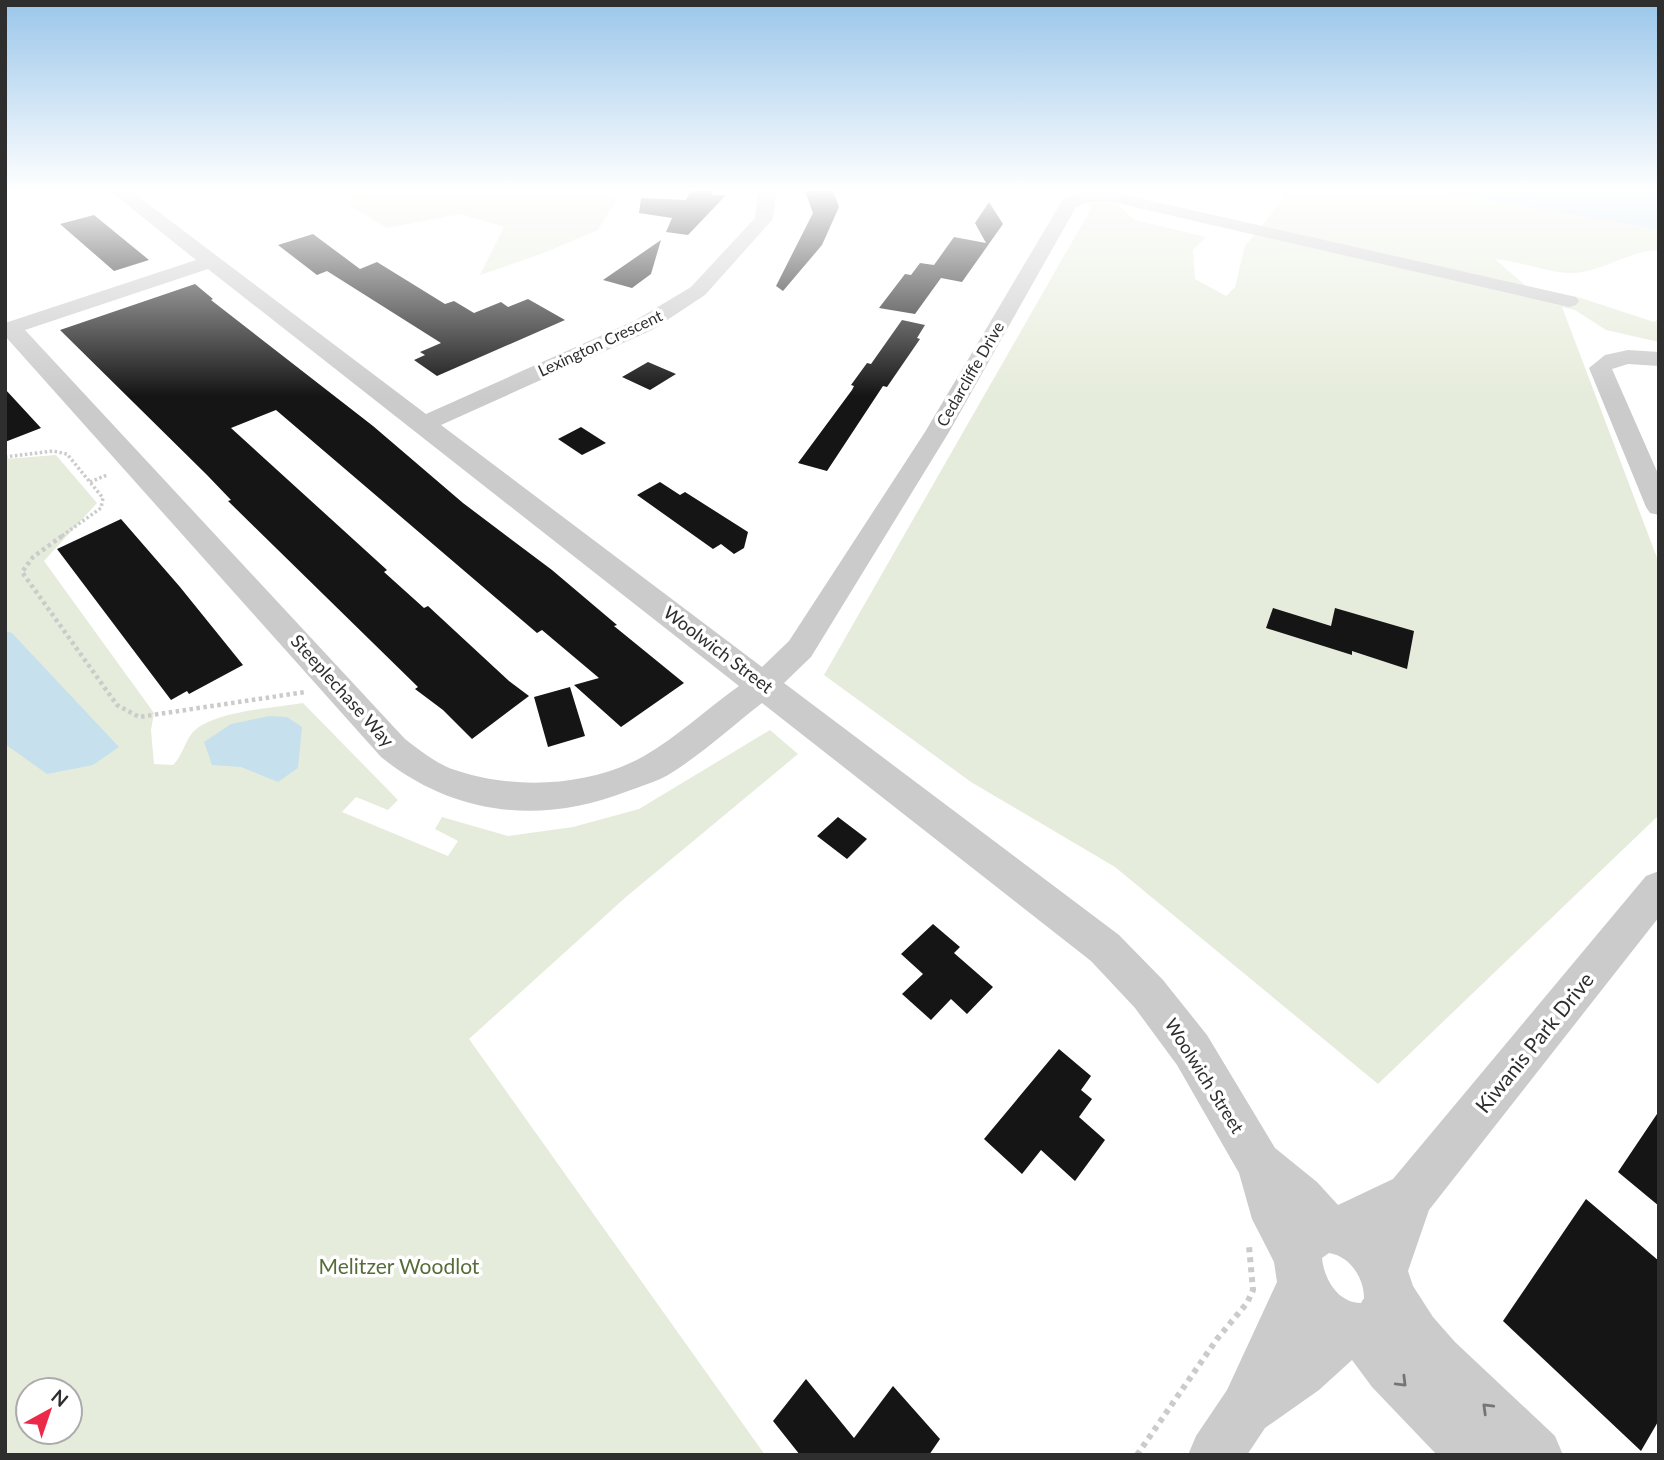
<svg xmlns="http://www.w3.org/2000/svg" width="1664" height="1460" viewBox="0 0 1664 1460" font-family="Lato,sans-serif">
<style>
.green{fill:#e6ecdb;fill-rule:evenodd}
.water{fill:#c6e1ed}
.building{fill:#151515}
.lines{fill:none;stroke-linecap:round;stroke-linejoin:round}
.path-far2{stroke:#cbcbcb;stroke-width:3.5;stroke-dasharray:2.5 2.5;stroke-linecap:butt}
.path-far1{stroke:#cbcbcb;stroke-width:4.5;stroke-dasharray:3.5 3.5;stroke-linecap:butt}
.path{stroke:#cbcbcb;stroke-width:6;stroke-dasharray:5 5;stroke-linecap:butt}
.minor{fill:#cbcbcb;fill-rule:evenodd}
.oneway{stroke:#757575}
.labels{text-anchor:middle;stroke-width:7;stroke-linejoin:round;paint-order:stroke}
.far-street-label{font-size:16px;fill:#2e2e2e;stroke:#fff}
.street-label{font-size:18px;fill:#2e2e2e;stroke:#fff}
.near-street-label{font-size:21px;fill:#2e2e2e;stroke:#fff}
.near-park-label{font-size:21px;fill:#566c3a;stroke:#fff}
</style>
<rect width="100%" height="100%" fill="#fff"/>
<path class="green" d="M362 191H588L617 199 598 230 541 254 480 275 504 227 460 214 387 228 350 206 352 198Z
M1065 191H1102L1135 220 1206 237 1193 250 1195 279 1226 296 1235 287 1245 246 1285 197 1256 191H1432L1659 229V250C1627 251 1601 273 1570 273 1545 272 1520 261 1495 259L1526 286 1581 298 1654 322 1659 319V342L1606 330 1575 310 1562 307 1659 563V815L1378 1084 1115 867 971 782 824 675 1092 207Z
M56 455 97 503 44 561 154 713 151 730 154 764 173 765C183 755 185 741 193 732 214 711 274 708 303 703L398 800 388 810 356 797 342 812 448 856 458 841 435 829 442 817 508 836 573 827 639 809 770 730 798 754 626 897 469 1039 765 1455H5V459ZM28 1390H70V1432H28Z"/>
<path class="water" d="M1432 191H1659V229Z
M6 631 12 633 119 747 93 765 47 774 5 744Z
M269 716 287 717 302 727 298 768 278 782 241 767 212 765 204 742 231 724Z"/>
<path class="building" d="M690 191H713L712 195H726L688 235 666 232 672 218 639 213 641 198 686 200Z
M805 191H833L839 207 822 245 783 291 776 286 813 213Z
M989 202 1003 224 962 282 941 278 915 314 879 308 905 274 911 275 920 263 934 265 954 237 986 243 975 223Z
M94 215 149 260 114 271 60 224Z
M313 234 360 269 377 262 445 304 454 301 474 313 501 302 508 307 528 299 565 320 437 376 414 360 425 355 420 352 441 343 327 271 317 275 278 245Z
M661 240 651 274 632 288 603 280Z
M195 284 213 299 211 300 373 426 463 503 552 570 617 625 614 626 684 683 621 727 574 685 599 678 542 630 537 633 276 410 231 428 387 570 384 572 424 608 428 606 509 681 529 696 472 739 443 710 415 689 418 687 228 501 231 500 207 475 60 330Z
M902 320 925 325 917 338 920 339 887 387 883 386 827 471 798 463 852 390 854 386 851 385 867 363 871 364Z
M648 362 676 374 650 390 622 377Z
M5 389 41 428 5 442Z
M581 427 606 443 582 455 558 439Z
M660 482 680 495 685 492 748 532 744 548 734 554 721 544 713 549 637 495Z
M121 519 180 587 243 665 189 694 187 691 171 700 57 549Z
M1273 608 1331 626 1335 608 1414 631 1407 669 1352 651V655L1266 628Z
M570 687 585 736 548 747 534 697Z
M838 817 867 839 847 859 817 836Z
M933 924 960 947 954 953 993 987 967 1014 951 999 931 1020 902 994 923 974 901 954Z
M1059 1049 1091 1076 1081 1090 1092 1099 1079 1117 1105 1140 1075 1181 1041 1150 1022 1174 984 1139Z
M1659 1111V1206L1618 1172Z
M1586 1199 1659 1261V1420L1641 1451 1503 1321Z
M806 1379 854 1438 893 1386 940 1439 929 1455H800L773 1421Z"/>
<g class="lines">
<path class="path-far2" d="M5 457 53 451 67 454 103 498 101 508 59 538
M90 482 107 475"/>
<path class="path-far1" d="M62 536 33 557 22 572 117 705 139 717 305 692"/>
<path class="path" d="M1137 1455 1217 1339 1247 1303 1253 1290 1249 1246"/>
<path class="minor" d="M110 191H131L426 414 636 320 691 287 755 218 758 191H776L773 219 705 295 652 330 441 425 762 667 789 641 925 432 1063 199 1088 192H1112L1576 297 1579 301 1576 305 1569 307 1112 202H1089L1076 207 949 432 811 657 784 683 1119 935 1163 980 1207 1035 1275 1148 1317 1182 1338 1205 1393 1179 1646 876 1659 871V917L1429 1210 1408 1271 1413 1286 1433 1317 1455 1342 1555 1436 1563 1455H1437L1372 1387 1352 1360 1319 1390 1265 1428 1247 1455H1188L1196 1436 1227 1390 1277 1282 1274 1262 1252 1219 1239 1173 1177 1065 1135 1008 1091 961 762 703C731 727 701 755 668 775 656 782 641 786 628 791 542 825 454 816 381 757L5 336V323L196 260ZM208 269 739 686C708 708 677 737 644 756 589 787 513 790 455 770 436 764 420 750 405 739L25 330ZM1329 1253C1350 1256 1364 1278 1364 1298L1361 1303C1338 1303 1324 1279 1322 1258Z
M1628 350 1659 352V366L1628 364 1612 369 1659 476V515L1650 513 1646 507 1589 368 1605 355Z"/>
</g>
<defs><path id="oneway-chevron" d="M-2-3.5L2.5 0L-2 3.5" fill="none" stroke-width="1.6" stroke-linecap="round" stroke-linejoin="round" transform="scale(1.75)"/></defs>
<g class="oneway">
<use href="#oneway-chevron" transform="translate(1402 1382) rotate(45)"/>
<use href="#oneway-chevron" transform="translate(1487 1408) rotate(-136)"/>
</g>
<linearGradient id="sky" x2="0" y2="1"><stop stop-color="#9ac6ea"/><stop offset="0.48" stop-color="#fff"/><stop offset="1" stop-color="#fff" stop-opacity="0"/></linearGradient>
<rect width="1664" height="396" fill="url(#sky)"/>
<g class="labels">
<g class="far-street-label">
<text transform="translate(600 343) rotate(-25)" y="6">Lexington Crescent</text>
<text transform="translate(970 374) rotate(-60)" y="6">Cedarcliffe Drive</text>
</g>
<g class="street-label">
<text transform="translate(718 650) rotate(37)" y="6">Woolwich Street</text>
<text transform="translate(342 691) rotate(48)" y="6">Steeplechase Way</text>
<text transform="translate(1204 1076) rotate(58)" y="6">Woolwich Street</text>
</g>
<g class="near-street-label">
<text transform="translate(1535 1043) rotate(-51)" y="7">Kiwanis Park Drive</text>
</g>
<g class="near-park-label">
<text x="399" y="1274">Melitzer Woodlot</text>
</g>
</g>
<rect width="1664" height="1460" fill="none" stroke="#2e2e2e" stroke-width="14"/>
<g transform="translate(49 1411) rotate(40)"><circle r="33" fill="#ffffff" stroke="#ababab" stroke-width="2"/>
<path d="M0-5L12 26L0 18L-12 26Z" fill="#ec2949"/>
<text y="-10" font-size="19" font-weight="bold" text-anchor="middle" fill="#2e2e2e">N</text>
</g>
</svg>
